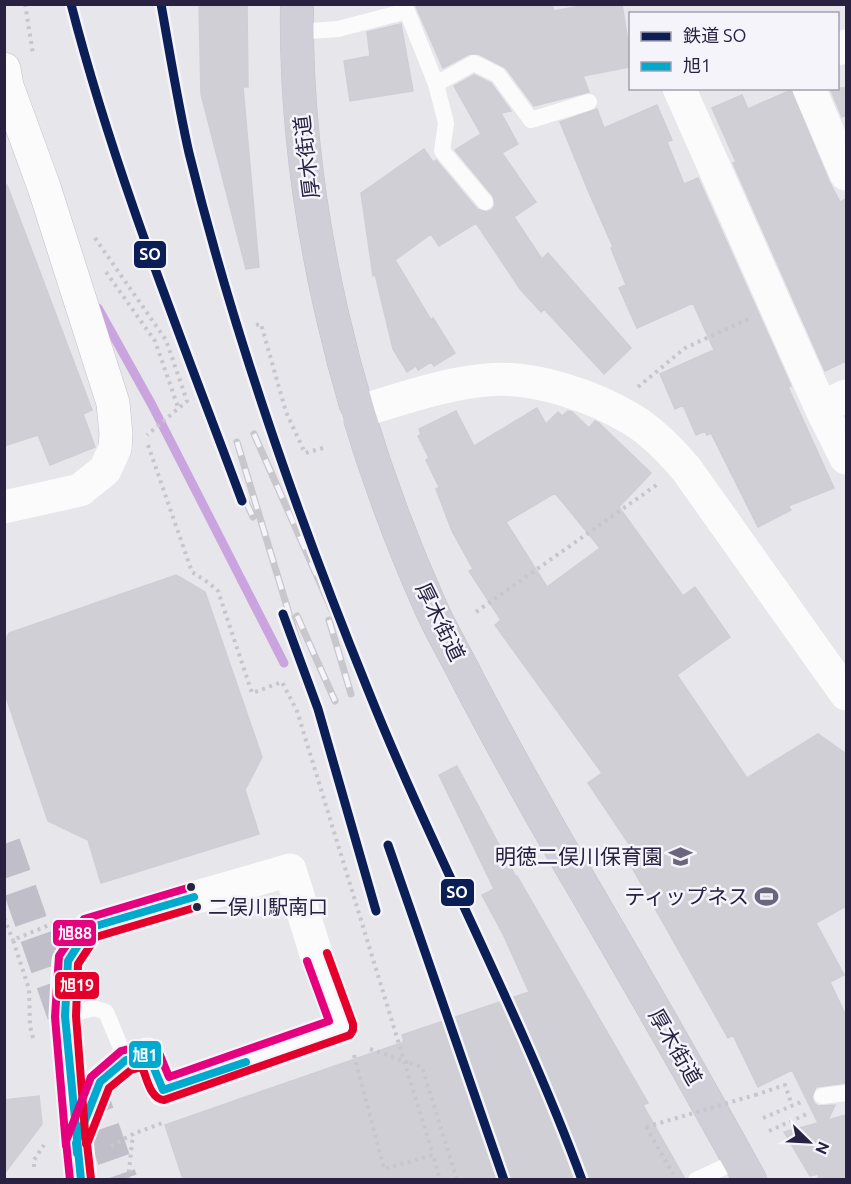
<svg xmlns="http://www.w3.org/2000/svg" width="851" height="1184" viewBox="0 0 851 1184" font-family="Ubuntu,'Noto Sans JP',sans-serif">
<style>
.lines{fill:none;stroke-linecap:round;stroke-linejoin:round}
.stream{stroke:#caa4de;stroke-width:9}
.building{fill:#d1cfd6;stroke:#cfced5;stroke-width:1.5;fill-rule:evenodd}
.secondary-tunnel{stroke:#c0bfc9;stroke-width:33;stroke-dasharray:33 16;stroke-linecap:butt}
.secondary-casing{stroke:#c4c1cb;stroke-width:34}
.primary-casing{stroke:#c3c1cb;stroke-width:34}
.path{stroke:#c7c6ce;stroke-width:4;stroke-dasharray:3 4.5;stroke-linecap:butt}
.lane{stroke:#fbfbfc;stroke-width:16}
.street{stroke:#fbfbfc;stroke-width:33}
.secondary{stroke:#fbfbfc;stroke-width:33}
.primary{stroke:#d0ced7;stroke-width:33}
.rail-casing{stroke:#c8c7cc;stroke-width:7}
.rail{stroke:#f4f4fa;stroke-width:4.5;stroke-dasharray:14;stroke-linecap:butt}
.path-bridge{stroke:#c7c6ce;stroke-width:4;stroke-dasharray:3 4.5;stroke-linecap:butt}
.bus-1-casing{stroke:#f4f4fa;stroke-width:12}
.bus-2-casing{stroke:#f4f4fa;stroke-width:12}
.bus-3-casing{stroke:#f4f4fa;stroke-width:12}
.bus-1{stroke:#00a9ce;stroke-width:8}
.bus-2{stroke:#e4002b;stroke-width:8}
.bus-3{stroke:#e5007d;stroke-width:8}
.rail-1-casing{stroke:#f4f4fa;stroke-width:14}
.rail-1{stroke:#0c1e56;stroke-width:9}
.bus-dot{fill:#292142;stroke:#f4f4fa;stroke-width:2}
.labels{text-anchor:middle;stroke-width:5;stroke-linejoin:round;paint-order:stroke}
.bus-label{font-size:20px;fill:#292142;stroke:#f4f4fa;text-anchor:start}
.street-label{font-size:21px;fill:#292142;stroke:#f4f4fa}
.poi-label{font-size:21px;fill:#292142;stroke:#f4f4fa;text-anchor:end}
.line-badge{stroke:#f4f4fa;stroke-width:2}
.badge-label{font-size:16px;text-anchor:middle;font-weight:bold;fill:#fff}
</style>
<rect width="100%" height="100%" fill="#e6e6eb"/>
<g class="lines">
<path class="stream" d="M98 308 152 405 284 663"/>
</g>
<path class="building" d="M199 4H247L248 87H243L259 267 246 269 201 94Z
M415 4H552L554 11 591 4H622L630 55V67L583 76 589 92 534 106 506 68 479 54H469L443 68Z
M401 24 413 91 350 101 344 61 370 56 367 32Z
M474 75 491 83 511 111 501 113 518 144 502 153 536 202 514 217 542 259 548 253 631 348 604 374 544 309 541 312 520 289 476 223 439 246 431 234 395 260 431 320 433 318 455 353 434 366 431 362 418 370 416 366 407 372 393 349 375 274 373 276 361 193 424 149 433 162 436 160 477 209 486 212 492 210 495 205 493 196 455 150 481 134 454 86Z
M830 88H846V115L842 117Z
M791 90 829 181 840 202 846 199V361L825 371 733 163 736 162 712 108 742 95 748 109Z
M657 105 672 140 667 142 684 184 698 178 791 386 788 387 834 488 788 506 791 510 758 527 711 433 707 435 705 431 696 435 683 405 675 409 660 374 714 350 693 303 637 328 619 288 626 285 611 248 613 247 590 195 560 122 597 109 604 128Z
M4 185H7L92 410 83 414 95 447 50 465 38 435 4 446Z
M537 408 546 424 558 412 562 416 568 411 572 412 589 428 595 421 599 423 651 473 619 507 683 596 695 587 730 637 677 675 747 778 818 734 846 754V906L816 923 844 975 830 982 846 1016V1078L844 1083 816 1087 812 1097 814 1103 818 1106 835 1105 828 1120 846 1115V1179H819L818 1174 810 1176 784 1132 818 1123 792 1070 758 1087 733 1035 728 1038 625 855 633 850 588 783 602 773 495 625 501 620 469 571 473 569 452 531 436 489 439 487 426 460 429 458 418 436 421 434 419 429 456 411 474 446ZM555 493 600 548 547 587 506 522Z
M176 575 205 592 262 757 245 790 259 834 101 883 88 840 48 821 4 691V643L9 633Z
M457 766 516 877 517 876 648 1103 643 1105 685 1179H183L165 1125 404 1042 402 1035 529 992 504 936 482 895 494 889 439 775Z
M39 1096 42 1124 4 1174V1100Z"/>
<g class="lines">
<path class="secondary-tunnel" d="M4 844 65 1019
M87 1082 121 1180"/>
<defs>
<path id="secondary" d="M4 69 7 86 44 187 113 403 116 434 115 448"/>
<path id="primary" d="M297 4C294 207 348 423 431 608 442 633 457 657 469 682 500 741 532 799 565 856 628 963 690 1071 750 1180"/>
</defs>
<use href="#secondary" class="secondary-casing"/>
<use href="#primary" class="primary-casing"/>
<path class="path" d="M25 4 33 54
M95 238 166 340 187 401 147 435
M106 272 155 341 178 407
M256 325 261 324 286 412 305 453 323 448
M638 387 685 348 748 319
M148 445 192 572 209 583 218 591 252 693 282 682 297 711 433 1155
M476 612 658 484
M4 918 13 940
M33 1038 30 1026 29 989 13 940 54 923
M354 1055 384 1169 433 1155 440 1180
M410 1063 422 1067 457 1180
M755 1095 785 1085 792 1105
M763 1118 801 1102
M646 1127 673 1174
M769 1131 807 1114
M111 1146 133 1134 165 1122
M34 1167V1160L44 1145
M128 1180 133 1134"/>
<path class="lane" d="M296 32 338 29 407 11 436 84 446 123 442 151 485 202
M436 84 474 63 498 75 531 120 589 102
M65 1016 94 1008 106 1012 126 1060
M822 1096 846 1093
M696 1180 739 1160"/>
<path class="street" d="M838 49 846 46
M679 88 821 408 846 458
M809 88 846 174
M821 408 846 396
M357 412C399 400 442 384 486 380 532 375 594 396 633 420 654 433 671 451 687 470L846 694
M4 507 80 490 105 470 115 448
M76 1143 100 1082 126 1060 148 1054 163 1090 343 1027 317 957 290 870 89 928 68 961 65 1016 81 1180"/>
<use href="#secondary" class="secondary"/>
<use href="#primary" class="primary"/>
<defs>
<path id="rail" d="M269 429 293 505
M254 434 368 691
M237 442 318 709
M223 451 253 517
M297 616 335 701
M329 620 351 694"/>
</defs>
<use href="#rail" class="rail-casing"/>
<use href="#rail" class="rail"/>
<path class="path-bridge" d="M370 1049 410 1063
M646 1127 755 1095"/>
<defs>
<path id="bus-1" d="M77 1153 76 1143 100 1082 126 1060 148 1054 163 1090 246 1062
M81 1180 65 1016 68 961 89 928 194 897"/>
<path id="bus-2" d="M86 1144 76 1016 78 964 96 937 197 907
M91 1179 87 1144 109 1088 131 1070 142 1067C147 1078 150 1099 164 1100L350 1035 353 1030V1024L327 953"/>
<path id="bus-3" d="M66 1146 55 1017 59 956 84 919 191 887
M70 1180 66 1141 91 1077 121 1051 148 1044 157 1048 169 1077 329 1021 307 961"/>
</defs>
<use href="#bus-1" class="bus-1-casing"/>
<use href="#bus-2" class="bus-2-casing"/>
<use href="#bus-3" class="bus-3-casing"/>
<use href="#bus-1" class="bus-1"/>
<use href="#bus-2" class="bus-2"/>
<use href="#bus-3" class="bus-3"/>
<defs>
<path id="rail-1" d="M71 4C115 175 181 337 242 501
M161 4C170 54 178 104 189 153 234 336 297 515 368 690 434 855 520 1012 582 1180
M283 614 318 709 376 911
M388 845 504 1180"/>
</defs>
<use href="#rail-1" class="rail-1-casing"/>
<use href="#rail-1" class="rail-1"/>
</g>
<defs>
<symbol id="school-bare" viewBox="-9 -9 18 18"><path d="M0-5L7-2L0 1L-7-2ZM-4 1L0 2.5L4 1V4Q0 6-4 4Z" fill="#6b667d" stroke="#f4f4fa" stroke-width="2.5" paint-order="stroke"/></symbol>
<symbol id="stadium-bare" viewBox="-9 -9 18 18"><path d="M0-5a6.5 5 0 1 0 0 10a6.5 5 0 1 0 0-10ZM-3.5-1.8h7v3.6h-7Z" fill="#6b667d" stroke="#f4f4fa" stroke-width="2.5" paint-order="stroke"/></symbol>
</defs>
<g fill-rule="evenodd">
<use href="#school-bare" x="664" y="840" width="33" height="33"/>
<use href="#stadium-bare" x="750" y="880" width="33" height="33"/>
</g>
<g class="bus-dot">
<circle cx="191" cy="887" r="5"/>
<circle cx="197" cy="907" r="5"/>
</g>
<g class="labels">
<g class="bus-label">
<text x="208" y="914">二俣川駅南口</text>
</g>
<g class="street-label">
<text transform="translate(307 157) rotate(-97)" y="7">厚木街道</text>
<text transform="translate(440 622) rotate(64)" y="7">厚木街道</text>
<text transform="translate(675 1047) rotate(60)" y="7">厚木街道</text>
</g>
<g class="poi-label">
<text x="663" y="864">明徳二俣川保育園</text>
<text x="749" y="904">ティップネス</text>
</g>
</g>
<g class="line-badge">
<rect x="133" y="240" width="34" height="29" rx="6" fill="#0c1e56"/>
<rect x="440" y="878" width="35" height="29" rx="6" fill="#0c1e56"/>
<rect x="52" y="919" width="45" height="28" rx="6" fill="#e5007d"/>
<rect x="54" y="971" width="46" height="29" rx="6" fill="#e4002b"/>
<rect x="128" y="1040" width="34" height="29" rx="6" fill="#00a9ce"/>
</g>
<g class="badge-label">
<text x="150" y="260">SO</text>
<text x="457" y="898">SO</text>
<text x="75" y="939">旭88</text>
<text x="77" y="991">旭19</text>
<text x="145" y="1061">旭1</text>
</g>
<rect width="851" height="1184" fill="none" stroke="#292142" stroke-width="12"/>
<rect x="629" y="12" width="210" height="78" fill="#f4f4fa" stroke="#a3a0b0" stroke-width="1.5"/>
<rect x="641" y="32" width="30" height="9" fill="#0c1e56" stroke="#a3a0b0" stroke-width="1.5"/>
<text x="683" y="42" font-size="18" fill="#292142">鉄道 SO</text>
<rect x="641" y="62" width="30" height="9" fill="#00a9ce" stroke="#a3a0b0" stroke-width="1.5"/>
<text x="683" y="72" font-size="18" fill="#292142">旭1</text>
<g transform="translate(809 1142) rotate(114)" stroke="#f4f4fa" stroke-width="4.5" paint-order="stroke">
<path d="M0-4.5L10 22L0 15L-10 22Z" fill="#292142"/>
<text y="-9" font-size="16" font-weight="bold" text-anchor="middle" fill="#292142">N</text>
</g>
</svg>
